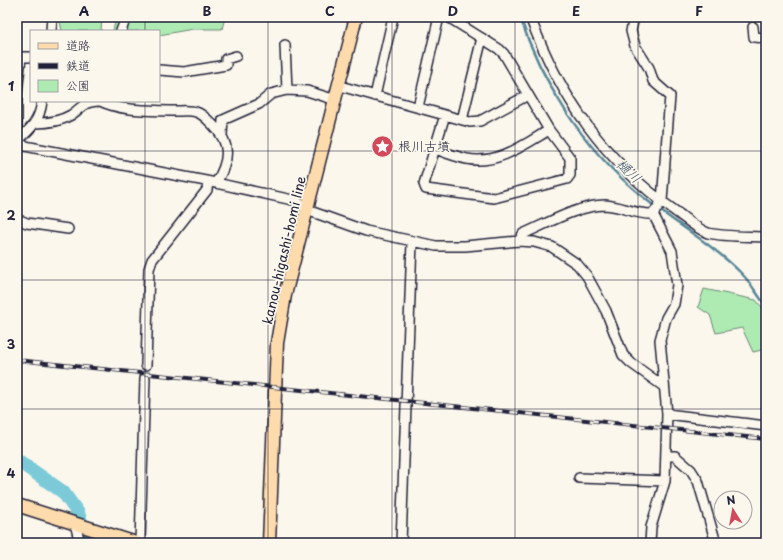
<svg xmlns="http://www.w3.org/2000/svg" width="783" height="560" viewBox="0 0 783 560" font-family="'Playpen Sans','Klee One',sans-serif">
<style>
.green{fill:#aeebb2;stroke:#688676}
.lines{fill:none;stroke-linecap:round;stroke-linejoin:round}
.stream{stroke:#578799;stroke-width:2.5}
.river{stroke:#7bcad8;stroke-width:14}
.minor-tunnel{stroke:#d0ccc9;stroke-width:9;stroke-dasharray:9 4.5;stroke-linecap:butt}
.minor-casing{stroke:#22223b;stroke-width:12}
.major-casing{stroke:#22223b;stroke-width:15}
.minor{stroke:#fbf7ec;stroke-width:9}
.major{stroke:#fedbac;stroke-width:12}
.rail-casing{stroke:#22223b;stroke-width:4}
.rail{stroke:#fbf7ec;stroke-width:2.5;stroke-dasharray:8;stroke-linecap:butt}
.grid{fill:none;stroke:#22223b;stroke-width:1;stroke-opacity:0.55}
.labels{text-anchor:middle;stroke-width:3.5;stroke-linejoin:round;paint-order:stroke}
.poi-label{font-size:13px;fill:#22223b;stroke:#fbf7ec;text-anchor:start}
.street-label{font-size:13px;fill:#22223b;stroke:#fbf7ec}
.water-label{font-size:14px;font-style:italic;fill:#3d546a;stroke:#fbf7ec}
.neatline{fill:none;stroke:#22223b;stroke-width:1.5}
.grid-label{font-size:13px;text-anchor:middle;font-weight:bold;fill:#22223b}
</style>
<rect width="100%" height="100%" fill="#fbf7ec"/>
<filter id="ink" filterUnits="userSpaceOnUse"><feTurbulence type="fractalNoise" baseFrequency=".025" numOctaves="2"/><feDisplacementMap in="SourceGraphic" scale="8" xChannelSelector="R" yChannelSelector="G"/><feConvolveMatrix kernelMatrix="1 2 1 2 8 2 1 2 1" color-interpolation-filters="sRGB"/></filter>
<g filter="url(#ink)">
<path class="green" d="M59 17H102L101 31H62Z
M116 17H225L222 29H193L159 35V31H113Z
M704 289 756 300 766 312V349L753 352 742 328 716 333 710 315 698 307Z"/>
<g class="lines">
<path class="stream" d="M520 17C542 83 583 147 637 192 670 221 711 242 742 274 751 283 758 296 766 306"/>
<path class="river" d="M17 460 63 492 78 513 88 543"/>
<path class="minor-tunnel" d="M145 378 146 365"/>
<defs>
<path id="minor" d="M530 17C560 97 604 161 675 211 685 218 697 229 708 233 726 237 748 236 766 237
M634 17 631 31 635 46 649 68 653 81 670 96 662 201 653 214
M753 27 754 37 766 38
M51 31 52 17
M121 31 125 20 128 17
M285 45 287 90
M159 70 184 72 226 65V59L236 56
M340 86 470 122 480 121 528 95
M375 96 393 17
M100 101C124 112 149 110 175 111 181 111 191 110 196 112 203 114 208 120 213 125 232 144 229 161 216 183
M418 107 439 17
M445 115 424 184 426 189 494 198 567 179 570 175V158L549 130 504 54 499 49 448 17
M462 120 482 38
M36 123C47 123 61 121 71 115 83 107 82 102 99 101
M17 130V94L21 57H31
M222 135 223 120 259 104 271 94 287 90 307 91 336 100
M17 141C31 129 40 120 42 101
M17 142 25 146 216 183 297 201 307 210 366 231 436 246H465L519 241 534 242 552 247 577 264 587 276 606 311 623 355 631 363 663 386
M434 149C445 152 456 157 467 159 497 165 524 145 549 130
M17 219 27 223 68 229
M519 241 523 234C546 224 579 205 605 205 622 206 636 215 653 214
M146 365 149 269 152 260 207 190 208 182
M667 414 766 426
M666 456H675L691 470 698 481 716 543
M579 478 665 481
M75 524 80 543
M99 532 101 543
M140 543 145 378
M401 543 412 242
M650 543 651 527 665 481 667 414 660 340 666 318 674 304 677 285 672 251 653 214"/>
<path id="major" d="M17 505 136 543
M269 543 277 343 285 295 356 17"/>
</defs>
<use href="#minor" class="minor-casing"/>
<use href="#major" class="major-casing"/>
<use href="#minor" class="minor"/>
<use href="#major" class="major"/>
<defs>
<path id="rail" d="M17 360 766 439"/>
</defs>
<use href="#rail" class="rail-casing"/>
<use href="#rail" class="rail"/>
</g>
</g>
<path class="grid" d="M145 17V31M268 17V543M392 17V543M515 17V543M638 17V543M145 101V543M17 151H766M17 280H766M17 409H766"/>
<defs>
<symbol id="sight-disc" viewBox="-11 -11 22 22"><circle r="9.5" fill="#d1495b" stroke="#fbf7ec"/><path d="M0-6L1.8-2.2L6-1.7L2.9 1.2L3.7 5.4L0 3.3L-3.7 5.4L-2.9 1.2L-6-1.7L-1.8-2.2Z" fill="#fff"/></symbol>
</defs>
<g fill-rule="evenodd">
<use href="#sight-disc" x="370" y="134" width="25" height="25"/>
</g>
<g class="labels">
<g class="poi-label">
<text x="398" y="151">根川古墳</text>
</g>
<g class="street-label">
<text transform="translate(284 250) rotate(-77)" y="5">kanou-higashi-homi line</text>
</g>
<g class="water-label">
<text transform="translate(629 171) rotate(44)" y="5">樋川</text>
</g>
</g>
<rect width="783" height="560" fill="none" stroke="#fbf7ec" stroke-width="44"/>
<rect x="30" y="30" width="130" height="72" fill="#fbf7ec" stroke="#a4a2a5"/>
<rect x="38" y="43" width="20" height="6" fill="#fedbac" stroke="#a4a2a5"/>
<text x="66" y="50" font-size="12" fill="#22223b">道路</text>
<rect x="38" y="63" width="20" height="6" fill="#22223b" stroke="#a4a2a5"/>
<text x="66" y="70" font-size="12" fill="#22223b">鉄道</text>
<rect x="38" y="80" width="20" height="12" fill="#aeebb2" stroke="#a4a2a5"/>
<text x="66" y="90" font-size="12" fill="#22223b">公園</text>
<g transform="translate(733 510) rotate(349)"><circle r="19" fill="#fbf7ec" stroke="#a4a2a5"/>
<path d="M0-3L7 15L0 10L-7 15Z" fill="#d1495b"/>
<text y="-6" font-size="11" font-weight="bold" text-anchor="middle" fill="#22223b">N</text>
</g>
<rect x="22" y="22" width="739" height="516" class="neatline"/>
<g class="grid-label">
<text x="84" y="16">A</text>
<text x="207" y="16">B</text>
<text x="330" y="16">C</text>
<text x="453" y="16">D</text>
<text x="576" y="16">E</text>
<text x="699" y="16">F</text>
<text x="11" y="91">1</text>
<text x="11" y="220">2</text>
<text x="11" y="349">3</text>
<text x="11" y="478">4</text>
</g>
</svg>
